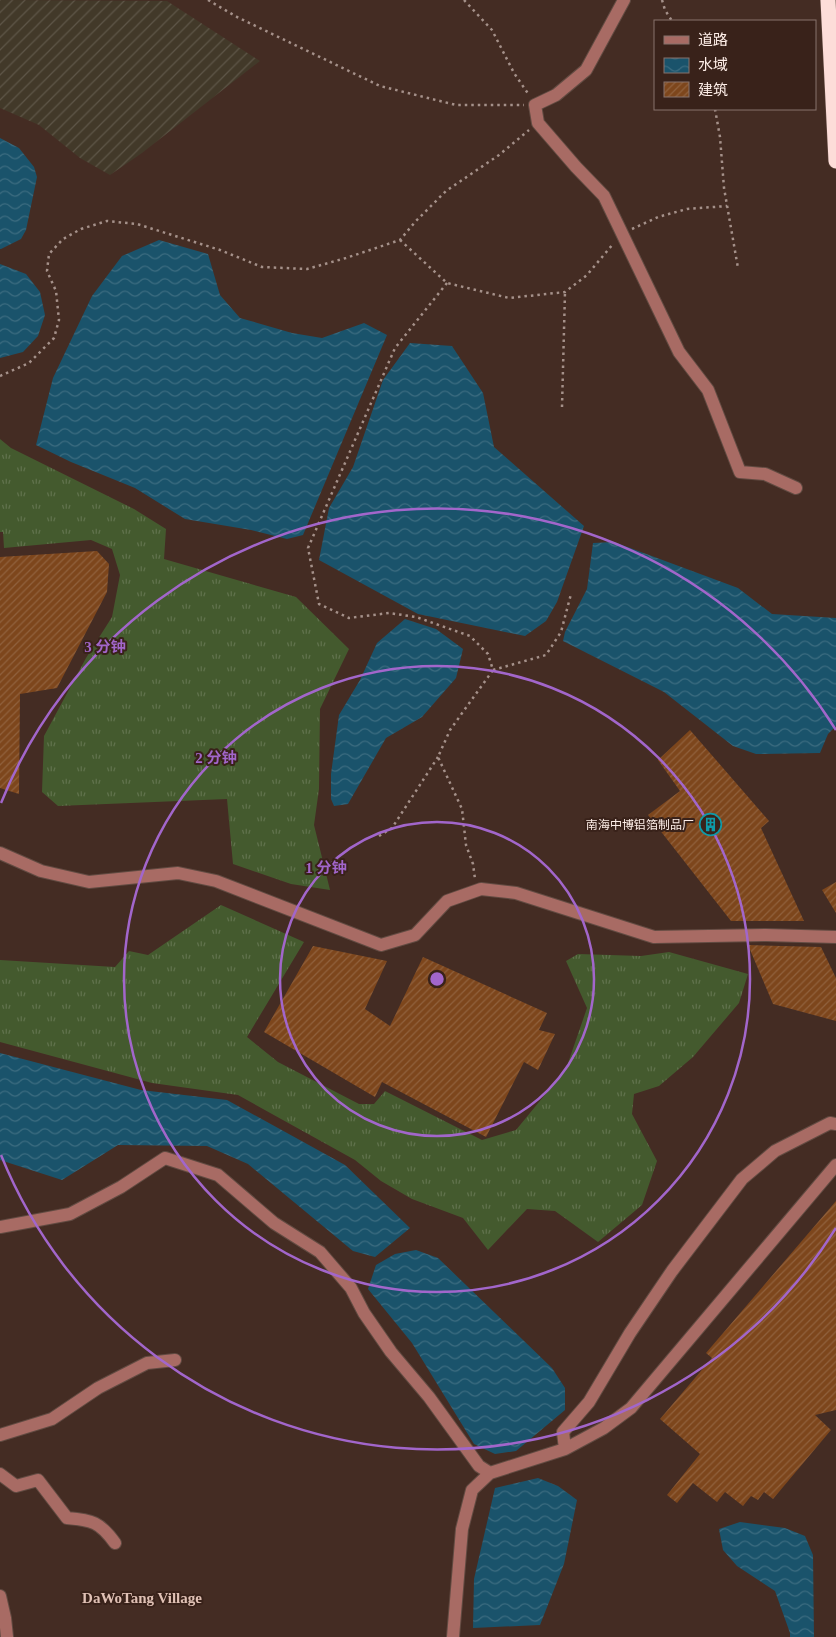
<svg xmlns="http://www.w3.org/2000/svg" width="836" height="1637" viewBox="0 0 836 1637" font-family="'Times New Roman','Noto Sans SC',serif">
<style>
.industrial{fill:url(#industrial-furrows)}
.grass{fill:url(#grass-tufts)}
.water{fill:url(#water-waves)}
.building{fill:url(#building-hatch)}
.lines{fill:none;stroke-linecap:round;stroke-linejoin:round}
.minor-casing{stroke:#624b42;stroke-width:14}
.highway-casing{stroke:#624b42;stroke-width:16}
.path{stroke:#a5918a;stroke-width:2.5;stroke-dasharray:2.5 4;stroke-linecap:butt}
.minor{stroke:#a86b64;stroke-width:12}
.highway{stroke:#fdddd9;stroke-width:15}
.ring{fill:none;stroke:#a266cb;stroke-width:2.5}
.labels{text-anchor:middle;stroke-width:4;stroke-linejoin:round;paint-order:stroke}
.poi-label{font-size:12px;fill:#fdede7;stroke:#39221a;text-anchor:end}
.quarter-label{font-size:15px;font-weight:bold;fill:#e0c1b5;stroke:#39221a}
.centre{fill:#a266cb;stroke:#39221a;stroke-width:2.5}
.ring-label{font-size:15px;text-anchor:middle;font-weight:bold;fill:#a266cb;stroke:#39221a;stroke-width:4;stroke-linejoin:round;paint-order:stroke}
</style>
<defs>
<pattern id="industrial-furrows" width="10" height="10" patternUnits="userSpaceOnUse" patternTransform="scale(1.25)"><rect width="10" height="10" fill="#423929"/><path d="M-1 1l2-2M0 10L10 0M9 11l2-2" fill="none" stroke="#5e5648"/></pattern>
<pattern id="grass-tufts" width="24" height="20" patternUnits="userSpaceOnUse" patternTransform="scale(1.25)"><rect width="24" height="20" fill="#445a2e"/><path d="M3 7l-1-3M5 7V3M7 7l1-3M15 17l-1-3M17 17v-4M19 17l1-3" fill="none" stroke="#60724c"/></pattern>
<pattern id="water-waves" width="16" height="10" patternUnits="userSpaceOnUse" patternTransform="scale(1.25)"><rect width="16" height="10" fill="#1a536b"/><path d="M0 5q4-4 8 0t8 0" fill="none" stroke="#3c6c80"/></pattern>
<pattern id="building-hatch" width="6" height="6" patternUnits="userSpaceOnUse" patternTransform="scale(1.25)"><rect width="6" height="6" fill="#7d461c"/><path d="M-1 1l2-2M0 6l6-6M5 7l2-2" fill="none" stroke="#90613d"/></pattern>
</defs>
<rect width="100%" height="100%" fill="#442c23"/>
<path class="industrial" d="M0 0 167 1 260 61 142 153 110 175 80 158 39 125 0 108Z"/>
<path class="grass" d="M0 439 11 448 134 509 166 529 164 559 296 597 349 649 320 709 319 789 314 825 330 890 291 884 233 864 227 799 58 806 42 792 44 736 86 658 112 617 120 575 112 549 91 540 4 548 3 532H0Z
M221 905 304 942 247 1037 278 1062 359 1104H374L385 1091 482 1140 516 1130 548 1091 567 1066 587 1008 566 961 578 954 641 956 669 952 748 974 739 1003 693 1057 659 1086 634 1094 632 1114 657 1161 642 1205 598 1242 555 1211 527 1209 488 1250 463 1218 412 1199 381 1181 355 1160 238 1095 152 1083 0 1042V960L115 967 129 951 148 955Z"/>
<path class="water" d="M0 138 19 148 34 167 37 177 26 230 21 239 1 249H0Z
M159 240 208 254 220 295 240 318 292 333 322 338 364 323 387 335 303 535 287 539 251 530 185 519 135 488 71 462 36 445 53 378 92 296 122 256Z
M0 264 26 274 40 292 45 315 38 336 23 352 0 358Z
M410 343 452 346 483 393 494 447 584 526 557 602 546 621 525 636 418 614 319 560 329 508 353 467 383 380Z
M614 542 738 588 772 614 836 618V726L828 734 820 753 756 754 733 746 664 692 563 641 565 632 587 589 593 543Z
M405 619 436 629 463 649 456 678 422 717 386 738 348 804 334 806 331 799V774L339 715 360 680 377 643Z
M0 1053 141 1090 227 1100 345 1165 410 1228 375 1257 353 1251 248 1164 207 1146 118 1145 62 1180 0 1160Z
M416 1250 438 1258 552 1368 565 1388V1410L516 1451 495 1454 474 1444 412 1343 368 1289 376 1265 395 1254Z
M538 1478 558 1486 577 1500 564 1564 540 1625 473 1628 474 1579 495 1488Z
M740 1522 785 1528 805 1536 813 1555 814 1637H790V1633L775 1591 737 1566 723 1550 719 1529Z"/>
<path class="building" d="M97 551 109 564 107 592 57 688 20 694 19 794 0 788V557Z
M690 730 769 821 761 828 804 921H731L648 815 680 791 658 760Z
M836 882V913L822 890Z
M748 945 821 947 836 978V1021L773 1004Z
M313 946 387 961 365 1009 390 1026 423 957 547 1013 539 1030 555 1034 538 1070 524 1062 486 1137 382 1082 375 1097 264 1032Z
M836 1201V1410L815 1415 831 1430 773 1499 764 1492 758 1500 751 1496 743 1506 725 1492 717 1502 693 1483 677 1503 667 1495 700 1454 660 1419 712 1358 706 1353Z"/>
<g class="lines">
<defs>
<path id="minor" d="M624 0 586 70 556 95 535 105 538 123 576 167 604 196 679 352 708 390 740 472 765 474 796 488
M0 853 41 871 89 882 178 873 216 881 381 945 415 935 447 901 481 889 516 893 654 937 766 935 836 937
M0 1227 70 1214 121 1187 165 1158 218 1175 274 1223 320 1252 351 1288 364 1313 391 1352 429 1397 479 1466 490 1473
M0 1435 52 1419 98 1388 147 1363 175 1360
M565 1449 563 1432 589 1402 630 1333 672 1271 742 1179 775 1151 830 1123 836 1124
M0 1474 16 1486 38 1480 67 1518C92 1520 100 1522 115 1543
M0 1596 5 1618 7 1637
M453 1637 462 1529 472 1490 490 1473 565 1449 604 1428 631 1408 836 1165"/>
<path id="highway" d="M828 0 836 161"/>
</defs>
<use href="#minor" class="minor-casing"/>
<use href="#highway" class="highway-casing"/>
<path class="path" d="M208 0 237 17 380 86 456 105H524
M464 0 492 30 514 73 529 95
M662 0 665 10 672 21
M715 109 720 137 724 188 738 268
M632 229 658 217 687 209 727 206
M400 240 447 283 509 298 565 292 587 275 613 244
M447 283 395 348 308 548 319 604 349 618 389 613 416 617 470 636 488 654 493 670 450 730 438 757 462 809 466 845 473 864 475 879
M0 376 29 363 54 338 59 320 56 291 47 271 49 254 63 239 81 229 107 221 137 224 220 250 262 267 307 269 346 258 400 240 415 222 446 191 499 155 529 130
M562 407 565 292
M493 670 546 655 561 632 571 594
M379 836 392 828 438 757"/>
<use href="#minor" class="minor"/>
<use href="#highway" class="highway"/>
</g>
<g class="ring">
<circle cx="437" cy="979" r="157"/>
<circle cx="437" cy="979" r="313"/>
<path d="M836 1228A470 470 0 0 1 1 1155M1 803A470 470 0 0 1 836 730"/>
</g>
<defs>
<symbol id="building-ring" viewBox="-11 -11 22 22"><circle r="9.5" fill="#39221a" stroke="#0f9aa8" stroke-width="1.5"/><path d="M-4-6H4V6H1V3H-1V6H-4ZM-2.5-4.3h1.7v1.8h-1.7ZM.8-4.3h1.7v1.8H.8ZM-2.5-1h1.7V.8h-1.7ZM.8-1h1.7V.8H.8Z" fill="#0f9aa8"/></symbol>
</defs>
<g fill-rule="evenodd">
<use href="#building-ring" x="698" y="812" width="25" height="25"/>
</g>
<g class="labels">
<g class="poi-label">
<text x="694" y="829">南海中博铝箔制品厂</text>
</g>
<g class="quarter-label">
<text x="142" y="1603">DaWoTang Village</text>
</g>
</g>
<circle cx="437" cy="979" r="8" class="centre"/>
<g class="ring-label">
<text x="105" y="652">3 分钟</text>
<text x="216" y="763">2 分钟</text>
<text x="326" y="873">1 分钟</text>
</g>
<rect x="654" y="20" width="162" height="90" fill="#39221a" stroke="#87736c"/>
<rect x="664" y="36" width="25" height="8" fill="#a86b64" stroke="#87736c"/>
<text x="698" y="45" font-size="15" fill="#fdede7">道路</text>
<rect x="664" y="58" width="25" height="15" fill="url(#water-waves)" stroke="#87736c"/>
<text x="698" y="70" font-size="15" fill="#fdede7">水域</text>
<rect x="664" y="82" width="25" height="15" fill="url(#building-hatch)" stroke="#87736c"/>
<text x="698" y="95" font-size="15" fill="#fdede7">建筑</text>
</svg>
